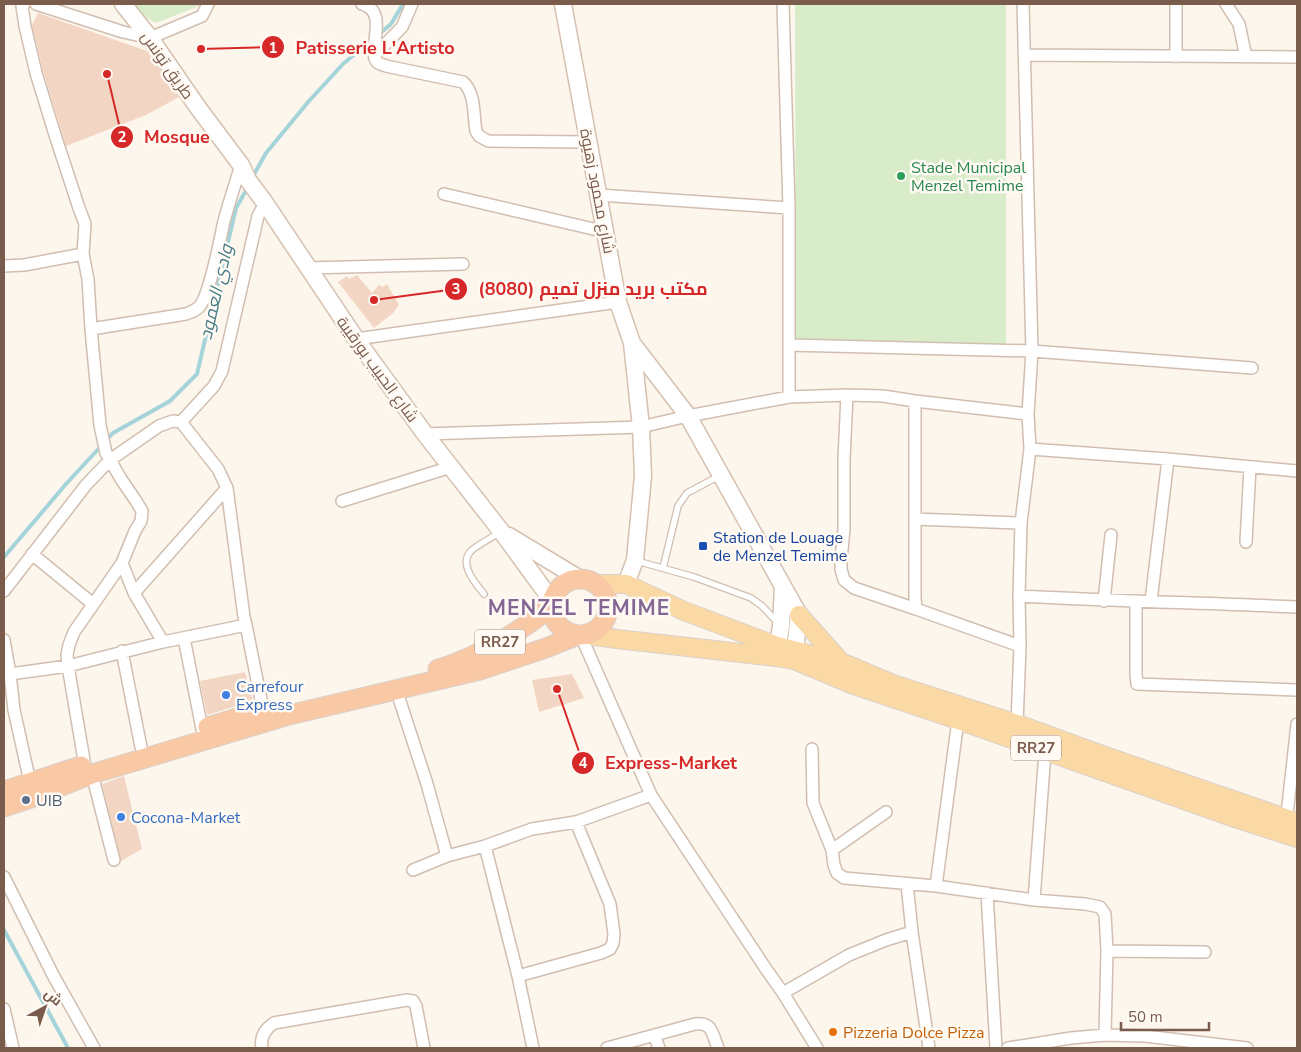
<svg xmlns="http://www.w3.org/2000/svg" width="1301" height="1052" viewBox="0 0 1301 1052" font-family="'Nunito Sans',Cairo,sans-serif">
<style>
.green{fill:#d8ecc9}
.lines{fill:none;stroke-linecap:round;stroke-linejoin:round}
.stream{stroke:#a5d3da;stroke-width:4}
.building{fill:#f3d5c3}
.service-casing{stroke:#d1beb0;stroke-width:8}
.minor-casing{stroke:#d1beb0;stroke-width:14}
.secondary-casing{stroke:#d6c0b0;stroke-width:19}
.primary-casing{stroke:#dad1cd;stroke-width:20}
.trunk-casing{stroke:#dad1cd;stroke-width:21}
.service{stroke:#fff;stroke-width:5.5}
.minor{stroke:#fff;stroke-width:11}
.secondary{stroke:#fff;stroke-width:16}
.primary{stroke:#fbd9a5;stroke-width:18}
.trunk{stroke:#f9c8a4;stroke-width:19}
.leisure-dot{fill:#2e9e5b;stroke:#fffaf3;stroke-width:2}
.transit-dot{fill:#1a4fb4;stroke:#fffaf3;stroke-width:2}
.shop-dot{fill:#3f7fe0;stroke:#fffaf3;stroke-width:2}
.service-dot{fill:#5c6f8a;stroke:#fffaf3;stroke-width:2}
.food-dot{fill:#e8710a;stroke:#fffaf3;stroke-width:2}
.labels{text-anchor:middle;stroke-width:5;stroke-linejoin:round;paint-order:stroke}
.shield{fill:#fffaf3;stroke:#a28b7f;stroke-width:1}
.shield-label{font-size:15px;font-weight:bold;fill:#7a5c4d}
.street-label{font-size:16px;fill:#7a5c4d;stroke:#fffaf3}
.leisure-label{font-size:16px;fill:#27864d;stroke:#fffaf3;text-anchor:start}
.transit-label{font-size:16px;fill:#164399;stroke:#fffaf3;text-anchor:start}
.shop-label{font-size:16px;fill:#366cbe;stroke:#fffaf3;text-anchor:start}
.service-label{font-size:16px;fill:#4e5e75;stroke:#fffaf3;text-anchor:start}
.food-label{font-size:16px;fill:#c56008;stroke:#fffaf3;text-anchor:start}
.water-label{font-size:18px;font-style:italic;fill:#437c86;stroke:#fffaf3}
.district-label{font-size:21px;font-weight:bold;letter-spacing:1px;fill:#846695;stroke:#fffaf3}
.leader{fill:none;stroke:#d62828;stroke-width:2}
.callout-dot{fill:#d62828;stroke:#fffaf3;stroke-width:2}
.mark-label{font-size:15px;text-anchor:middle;font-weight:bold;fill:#fff}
.callout-label{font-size:18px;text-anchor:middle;font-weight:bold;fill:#d62828;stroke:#fffaf3;stroke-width:5;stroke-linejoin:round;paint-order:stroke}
</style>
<rect width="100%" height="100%" fill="#fdf6ec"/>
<path class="green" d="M133 4H204L156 23 143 16Z
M795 4H1006V350L796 348Z"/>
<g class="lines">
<path class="stream" d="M378 35 391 24 403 4
M252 178 266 153 309 101 343 64 373 39
M106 440 113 433 170 401 197 374 236 208 248 187
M4 557 66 484 102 445
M4 930 68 1048"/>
</g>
<path class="building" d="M38 13 147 51 179 97 146 115 66 146 43 71 32 25Z
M357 275 372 293 379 285 383 287 387 284 399 305 393 313 374 328 338 282 347 276 349 279Z
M245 672 253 701 207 715 200 681Z
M572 674 584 698 539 712 532 680Z
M124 776 142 849 121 861 102 784Z"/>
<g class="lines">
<defs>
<path id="service" d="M637 561 694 577 751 598 762 606 779 624
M663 568 678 506 687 493 721 475
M484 594C476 584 459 565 470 552 474 547 494 536 501 532"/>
<path id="minor" d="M24 4 22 6 25 26 36 73 55 135 79 208 85 224 83 254 88 279 91 329 100 425 106 453 121 479 136 501 142 511 141 521 135 531 122 563 74 632 69 645 67 655 68 666 86 772
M36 4 123 32 150 38 202 16 208 4
M362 4C391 12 365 52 378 63 380 64 384 65 386 66L463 82C476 94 473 115 476 131L479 136 488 141 589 142
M783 4 789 208V397
M1226 4 1239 24 1246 57
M375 55 402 27 412 4
M1024 55 1297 57
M1176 57V4
M444 194 606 232
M599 195 789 208
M4 266 24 265 83 254
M307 268 463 264
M91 329 186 314C191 312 195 311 199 307 210 295 220 239 224 221 229 203 235 184 241 165
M356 339 618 302
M789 345 1032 351 1252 368
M847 395 844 459V529L841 560V569L844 580 854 588 916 609
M915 401V598L916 609 1020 646
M181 422 214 386 222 371 258 216 265 203
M425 434 641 427 688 416 789 397 847 395 883 396 915 401 1028 414
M1030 449 1168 459 1297 471
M342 501 451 467
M915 519 1021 523
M1246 542 1250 467
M32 554 93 604
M122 563 134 593 163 642
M4 591 86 485 110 460 159 426 173 421 181 422 218 469 227 488 244 617 246 625 163 642 68 666 10 674 14 710 30 782
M134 593 227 488
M1019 596C1112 601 1204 603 1297 607
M1104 601 1111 535
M1136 601V674L1137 684 1297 690
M1151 601 1168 459
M246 625 263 710
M581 636 651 795 766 969 783 993 817 1048
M184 638 202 729
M4 640 10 674
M122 651 141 747
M396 689 427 784 447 856
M1015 728 1017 724 1020 646 1019 596 1021 523 1030 449 1028 414 1032 351 1023 4
M812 749 813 803 832 850 834 865 837 873 844 878 936 886 1034 900 1085 904 1100 907 1105 914 1107 951 1105 1035
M92 774 114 860
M1286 824 1297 724
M485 846 518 976 533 1048
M832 850 886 812
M413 870 447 856 485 846 532 829 576 822 651 795
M4 877 53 975 94 1048
M907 884 912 932 929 1048
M936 886 958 720
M987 893 996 1048
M1034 900 1045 752
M1107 951 1205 952
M518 976 601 953 610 949 613 943 614 934 610 904 576 822
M783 993 849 955 886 940 912 932
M4 1009 13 1048
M654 1035 659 1048
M262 1048C260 1037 265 1029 274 1023L407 1000 413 1001 416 1006 424 1048
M607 1048 695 1024C713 1022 712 1034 718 1048
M1008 1048 1071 1038 1105 1035 1145 1036 1247 1048"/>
<path id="secondary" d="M123 4 150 38 199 109 241 165 248 180 263 200 356 339 425 434 501 531 553 602
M563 4 618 302 632 343 641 427 643 476 635 560 626 584
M632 343 688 416 799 615 794 660
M509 536 580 579
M776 657 781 626 783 587"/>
<path id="primary" d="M596 584H626L684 611 777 646 841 662 893 684 1017 724 1102 755 1297 822
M799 615 841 662
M588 635 617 639 776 657 794 660 851 684 958 720 1235 818 1297 838"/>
<path id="trunk" d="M552 607a28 28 0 1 1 56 0a28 28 0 1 1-56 0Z
M438 669C448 667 458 662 468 658 498 644 526 627 552 606
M208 727 263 710
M4 791 81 766
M4 807 31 798 92 774 289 715 480 670 546 648 578 635"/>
</defs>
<use href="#service" class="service-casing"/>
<use href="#minor" class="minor-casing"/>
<use href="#secondary" class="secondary-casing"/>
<use href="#primary" class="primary-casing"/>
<use href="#trunk" class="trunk-casing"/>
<use href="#service" class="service"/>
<use href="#minor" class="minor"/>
<use href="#secondary" class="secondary"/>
<use href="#primary" class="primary"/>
<use href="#trunk" class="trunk"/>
</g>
<circle class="leisure-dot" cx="901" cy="176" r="5"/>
<rect class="transit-dot" x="698" y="541" width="10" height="10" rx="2.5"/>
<g class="shop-dot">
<circle cx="226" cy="695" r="5"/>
<circle cx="121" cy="817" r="5"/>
</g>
<circle class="service-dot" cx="26" cy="800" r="5"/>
<circle class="food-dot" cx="833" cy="1032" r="5"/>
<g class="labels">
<g class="shield">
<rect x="475" y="629.5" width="50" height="25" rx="4"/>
<rect x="1011" y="735.5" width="50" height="25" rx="4"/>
</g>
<g class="shield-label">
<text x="500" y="647">RR27</text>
<text x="1036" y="753">RR27</text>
</g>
<g class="street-label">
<text transform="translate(168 65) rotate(55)" y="6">طريق تونس</text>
<text transform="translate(598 191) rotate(79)" y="6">شارع محمود زهيوة</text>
<text transform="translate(378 369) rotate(54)" y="6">شارع الحبيب بورقيبة</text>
</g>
<g class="leisure-label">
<text x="911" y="173">Stade Municipal<tspan x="911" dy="18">Menzel Temime</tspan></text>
</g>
<g class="transit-label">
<text x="713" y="543">Station de Louage<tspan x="713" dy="18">de Menzel Temime</tspan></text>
</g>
<g class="shop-label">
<text x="236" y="692">Carrefour<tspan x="236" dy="18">Express</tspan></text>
<text x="131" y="823">Cocona-Market</text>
</g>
<g class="service-label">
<text x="36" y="806">UIB</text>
</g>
<g class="food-label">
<text x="843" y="1038">Pizzeria Dolce Pizza</text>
</g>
<g class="water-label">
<text transform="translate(216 292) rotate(-77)" y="6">وادي العمود</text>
</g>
<g class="district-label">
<text x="579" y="615">MENZEL TEMIME</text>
</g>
</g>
<path class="leader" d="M201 49L273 47M107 74L122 137M374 300L456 289M557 689L583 763"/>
<g class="callout-dot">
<circle cx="201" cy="49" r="5"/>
<circle cx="107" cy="74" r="5"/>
<circle cx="374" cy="300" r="5"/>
<circle cx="557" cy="689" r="5"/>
<circle cx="273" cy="47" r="12"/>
<circle cx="122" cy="137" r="12"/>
<circle cx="456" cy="289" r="12"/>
<circle cx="583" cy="763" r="12"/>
</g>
<g class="mark-label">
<text x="273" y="53">1</text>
<text x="122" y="142">2</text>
<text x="456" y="294">3</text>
<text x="583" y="768">4</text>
</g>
<g class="callout-label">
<text x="375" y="54">Patisserie L'Artisto</text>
<text x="177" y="143">Mosque</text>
<text x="593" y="295">مكتب بريد منزل تميم (8080)</text>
<text x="671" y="769">Express-Market</text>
</g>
<rect width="1301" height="1052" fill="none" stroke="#7a5c4d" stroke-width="10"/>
<g transform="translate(45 1007) rotate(40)" stroke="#fffaf3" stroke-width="4" paint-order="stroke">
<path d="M0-4L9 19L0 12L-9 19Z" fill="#7a5c4d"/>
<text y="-8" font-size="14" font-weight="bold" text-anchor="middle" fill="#7a5c4d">ش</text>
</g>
<path d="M1121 1022v8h88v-8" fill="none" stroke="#7a5c4d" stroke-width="2.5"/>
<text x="1128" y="1022" font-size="15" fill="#7a5c4d" stroke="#fffaf3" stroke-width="4" paint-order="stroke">50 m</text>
</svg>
